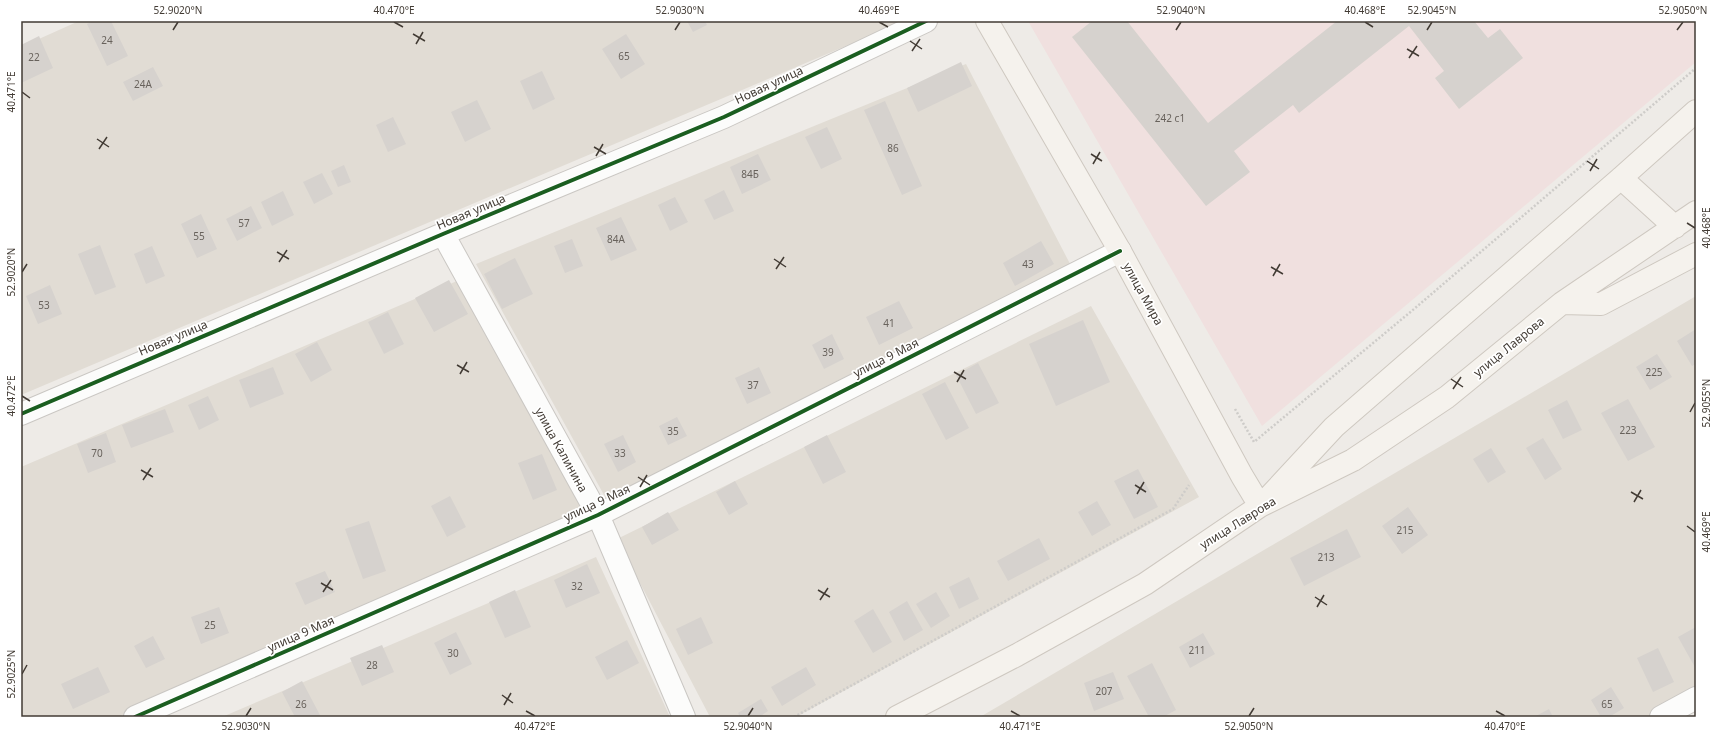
<svg xmlns="http://www.w3.org/2000/svg" width="1717" height="738" viewBox="0 0 1717 738" font-family="'Noto Sans',sans-serif">
<style>
.residential{fill:#e1dcd4}
.medical{fill:#f0e0df}
.building{fill:#d6d2ce}
.lines{fill:none;stroke-linecap:round;stroke-linejoin:round}
.street-casing{stroke:#cac7c3;stroke-width:24}
.secondary-casing{stroke:#cec8c0;stroke-width:24}
.path{stroke:#ceccc9;stroke-width:2.5;stroke-dasharray:2 2;stroke-linecap:butt}
.street{stroke:#fcfcfb;stroke-width:22}
.secondary{stroke:#f5f2ed;stroke-width:22}
.cycleway-casing{stroke:#fff;stroke-width:6}
.cycleway{stroke:#1b5e20;stroke-width:4}
.ticks{fill:none;stroke:#423b34;stroke-width:1.5}
.labels{text-anchor:middle;stroke-width:3.5;stroke-linejoin:round;paint-order:stroke}
.number-label{font-size:10px;fill:#68625c}
.street-label{font-size:12px;fill:#423b34;stroke:#fff}
.neatline{fill:none;stroke:#423b34;stroke-width:1.5}
.ticks-label{font-size:10px;text-anchor:middle;fill:#423b34}
</style>
<rect width="100%" height="100%" fill="#eeebe7"/>
<path class="residential" d="M79 21H905L21 395V47Z
M966 64 1080 283 609 504 476 264Z
M457 281 589 513 118 717H21V467Z
M1696 296V700L1664 717H980Z
M1091 306 1199 497 796 717H710L617 539Z
M596 557 670 717H222Z"/>
<path class="medical" d="M1028 21H1696V62L1262 426Z"/>
<path class="building" d="M93 21H111L128 56 107 66 87 24Z
M687 21H705L707 25 693 32Z
M1092 21H1127L1208 123 1337 21H1474L1488 38 1500 29 1523 58 1459 109 1435 78 1444 71 1409 26 1299 113 1293 105 1234 151 1250 172 1206 206 1072 37Z
M626 34 645 64 621 79 602 49Z
M39 36 53 68 21 83V45Z
M961 62 972 86 918 112 907 88Z
M153 67 163 86 133 101 123 82Z
M542 71 555 99 533 110 520 81Z
M477 100 491 129 465 142 451 112Z
M885 101 922 186 902 195 864 110Z
M393 117 406 144 388 152 376 125Z
M827 127 842 159 821 169 805 137Z
M758 154 771 180 742 194 730 167Z
M344 165 351 182 338 187 331 171Z
M322 173 333 194 314 204 303 182Z
M724 190 734 211 714 220 704 200Z
M283 191 294 215 272 226 261 202Z
M675 197 688 222 670 231 658 205Z
M251 206 262 228 237 241 226 219Z
M201 214 217 249 197 258 181 224Z
M621 217 637 250 611 261 596 228Z
M572 239 583 266 565 273 554 246Z
M1041 241 1054 264 1015 286 1003 263Z
M100 245 116 287 95 295 78 254Z
M152 246 165 276 146 284 134 254Z
M515 258 533 294 502 309 484 274Z
M449 280 468 314 434 332 415 298Z
M50 285 62 314 38 324 26 296Z
M899 301 913 328 879 345 866 317Z
M388 312 404 344 384 354 368 322Z
M1083 320 1110 382 1056 406 1029 344Z
M1696 329V364L1692 366 1677 341Z
M832 334 844 359 824 369 812 345Z
M317 342 332 370 311 382 295 354Z
M1657 354 1672 377 1650 390 1636 367Z
M978 363 999 403 976 414 956 375Z
M273 367 284 394 250 408 239 380Z
M759 367 771 393 747 404 735 378Z
M945 382 969 428 946 440 922 394Z
M208 396 219 420 199 430 188 405Z
M1628 399 1655 447 1628 461 1601 413Z
M1567 400 1582 430 1563 439 1548 410Z
M165 409 174 432 131 448 122 425Z
M677 417 687 436 668 445 659 426Z
M106 433 116 462 88 473 77 444Z
M623 435 636 462 618 472 604 444Z
M827 435 846 472 823 484 804 447Z
M1543 438 1562 469 1545 480 1526 448Z
M1491 448 1506 472 1488 483 1473 459Z
M542 454 557 490 533 500 518 463Z
M1138 469 1158 507 1134 519 1114 481Z
M735 481 748 504 729 515 716 492Z
M450 496 466 527 447 537 431 506Z
M1097 501 1111 525 1092 536 1078 512Z
M1408 507 1428 535 1402 554 1382 526Z
M668 512 679 530 652 545 642 527Z
M369 521 386 571 363 579 345 529Z
M1347 529 1361 557 1304 586 1290 558Z
M1039 538 1050 559 1008 581 997 561Z
M587 564 600 593 566 608 554 580Z
M325 571 335 592 305 605 295 583Z
M969 577 979 599 959 609 949 587Z
M515 590 531 627 505 638 489 602Z
M936 592 950 616 931 628 916 604Z
M907 601 923 630 904 641 889 612Z
M219 607 229 633 201 644 191 617Z
M873 609 892 642 873 653 854 621Z
M701 617 713 643 688 655 676 629Z
M1696 627V669L1678 637Z
M456 632 472 664 450 675 434 643Z
M1203 633 1215 654 1190 668 1179 647Z
M153 636 165 659 146 668 134 646Z
M627 640 639 663 607 680 595 657Z
M382 645 394 672 362 686 350 658Z
M1658 648 1674 682 1653 692 1637 658Z
M1152 663 1176 710 1163 717H1149L1127 676Z
M98 667 110 692 73 709 61 684Z
M806 667 816 685 782 706 771 687Z
M1113 672 1124 699 1094 711 1084 683Z
M302 681 321 717H295L282 692Z
M1611 687 1624 708 1609 717H1601L1591 700Z
M761 699 768 711 759 717H740L738 713Z
M1549 709 1553 717H1534Z"/>
<g class="lines">
<defs>
<path id="street" d="M443 234 598 515 684 717
M21 414 443 234 724 117 926 21
M135 717 598 515 1120 251
M1661 717 1696 698"/>
<path id="secondary" d="M987 21 1120 251 1242 476 1260 506
M1621 178 1675 227
M1562 303 1601 304 1696 254
M1270 496 1334 427 1621 178 1696 111
M897 717 1017 655 1145 584 1260 506 1353 460 1447 397 1562 303 1696 212"/>
</defs>
<use href="#street" class="street-casing"/>
<use href="#secondary" class="secondary-casing"/>
<path class="path" d="M1235 409 1254 442 1414 309 1696 68
M794 717 1173 509 1189 485"/>
<use href="#street" class="street"/>
<use href="#secondary" class="secondary"/>
<defs>
<path id="cycleway" d="M21 414 443 234 724 117 926 21
M135 717 598 515 1120 251"/>
</defs>
<use href="#cycleway" class="cycleway-casing"/>
<use href="#cycleway" class="cycleway"/>
</g>
<path class="ticks" d="M394 22 403 27M879 22 888 27M1365 22 1373 27M173 30 178 22M675 30 680 22M1176 30 1181 22M1427 30 1432 22M1677 30 1683 22M413 34 425 41M910 41 922 49M416 44 423 32M1407 49 1419 56M912 51 920 39M1409 58 1417 46M22 92 30 98M97 139 109 147M594 147 606 154M99 149 107 137M1091 154 1102 161M596 156 603 144M1587 161 1599 169M1093 164 1100 152M1590 171 1597 159M1687 223 1695 228M277 252 289 259M774 259 786 267M279 262 287 250M1271 267 1283 274M776 269 784 257M22 272 27 264M1273 276 1280 264M457 365 469 372M954 372 966 379M460 374 467 362M1451 379 1463 387M957 382 964 370M1453 389 1461 377M22 396 30 401M1690 412 1695 403M141 470 153 477M638 477 650 485M143 480 151 468M1135 485 1146 492M640 487 647 475M1631 492 1643 499M1137 494 1144 482M1634 502 1641 490M1687 526 1695 532M321 583 333 590M818 590 830 597M323 592 331 580M1315 597 1327 605M820 600 828 588M1317 607 1324 595M22 674 27 665M502 695 513 703M504 705 511 693M526 711 535 716M1011 711 1020 716M1496 711 1505 716M246 716 251 708M748 716 753 708M1249 716 1254 708"/>
<g class="labels">
<g class="number-label">
<text x="107" y="44">24</text>
<text x="624" y="60">65</text>
<text x="34" y="61">22</text>
<text x="143" y="88">24А</text>
<text x="1170" y="122">242 с1</text>
<text x="893" y="152">86</text>
<text x="750" y="178">84Б</text>
<text x="244" y="227">57</text>
<text x="199" y="240">55</text>
<text x="616" y="243">84А</text>
<text x="1028" y="268">43</text>
<text x="44" y="309">53</text>
<text x="889" y="327">41</text>
<text x="828" y="356">39</text>
<text x="1654" y="376">225</text>
<text x="753" y="389">37</text>
<text x="1628" y="434">223</text>
<text x="673" y="435">35</text>
<text x="97" y="457">70</text>
<text x="620" y="457">33</text>
<text x="1405" y="534">215</text>
<text x="1326" y="561">213</text>
<text x="577" y="590">32</text>
<text x="210" y="629">25</text>
<text x="1197" y="654">211</text>
<text x="453" y="657">30</text>
<text x="372" y="669">28</text>
<text x="1104" y="695">207</text>
<text x="301" y="708">26</text>
<text x="1607" y="708">65</text>
</g>
<g class="street-label">
<text transform="translate(769 85) rotate(-25)" y="4">Новая улица</text>
<text transform="translate(471 212) rotate(-23)" y="4">Новая улица</text>
<text transform="translate(1143 294) rotate(61)" y="4">улица Мира</text>
<text transform="translate(173 338) rotate(-23)" y="4">Новая улица</text>
<text transform="translate(1509 347) rotate(-39)" y="4">улица Лаврова</text>
<text transform="translate(886 358) rotate(-27)" y="4">улица 9 Мая</text>
<text transform="translate(561 450) rotate(61)" y="4">улица Калинина</text>
<text transform="translate(597 503) rotate(-25)" y="4">улица 9 Мая</text>
<text transform="translate(1238 523) rotate(-32)" y="4">улица Лаврова</text>
<text transform="translate(301 634) rotate(-24)" y="4">улица 9 Мая</text>
</g>
</g>
<rect width="1717" height="738" fill="none" stroke="#ffffff" stroke-width="44"/>
<rect x="22" y="22" width="1673" height="694" class="neatline"/>
<g class="ticks-label">
<text x="178" y="14">52.9020°N</text>
<text x="394" y="14">40.470°E</text>
<text x="680" y="14">52.9030°N</text>
<text x="879" y="14">40.469°E</text>
<text x="1181" y="14">52.9040°N</text>
<text x="1365" y="14">40.468°E</text>
<text x="1432" y="14">52.9045°N</text>
<text x="1683" y="14">52.9050°N</text>
<text transform="translate(11 92) rotate(-90)" y="4">40.471°E</text>
<text transform="translate(1706 228) rotate(-90)" y="4">40.468°E</text>
<text transform="translate(11 272) rotate(-90)" y="4">52.9020°N</text>
<text transform="translate(11 396) rotate(-90)" y="4">40.472°E</text>
<text transform="translate(1706 403) rotate(-90)" y="4">52.9055°N</text>
<text transform="translate(1706 532) rotate(-90)" y="4">40.469°E</text>
<text transform="translate(11 674) rotate(-90)" y="4">52.9025°N</text>
<text x="246" y="730">52.9030°N</text>
<text x="535" y="730">40.472°E</text>
<text x="748" y="730">52.9040°N</text>
<text x="1020" y="730">40.471°E</text>
<text x="1249" y="730">52.9050°N</text>
<text x="1505" y="730">40.470°E</text>
</g>
</svg>
